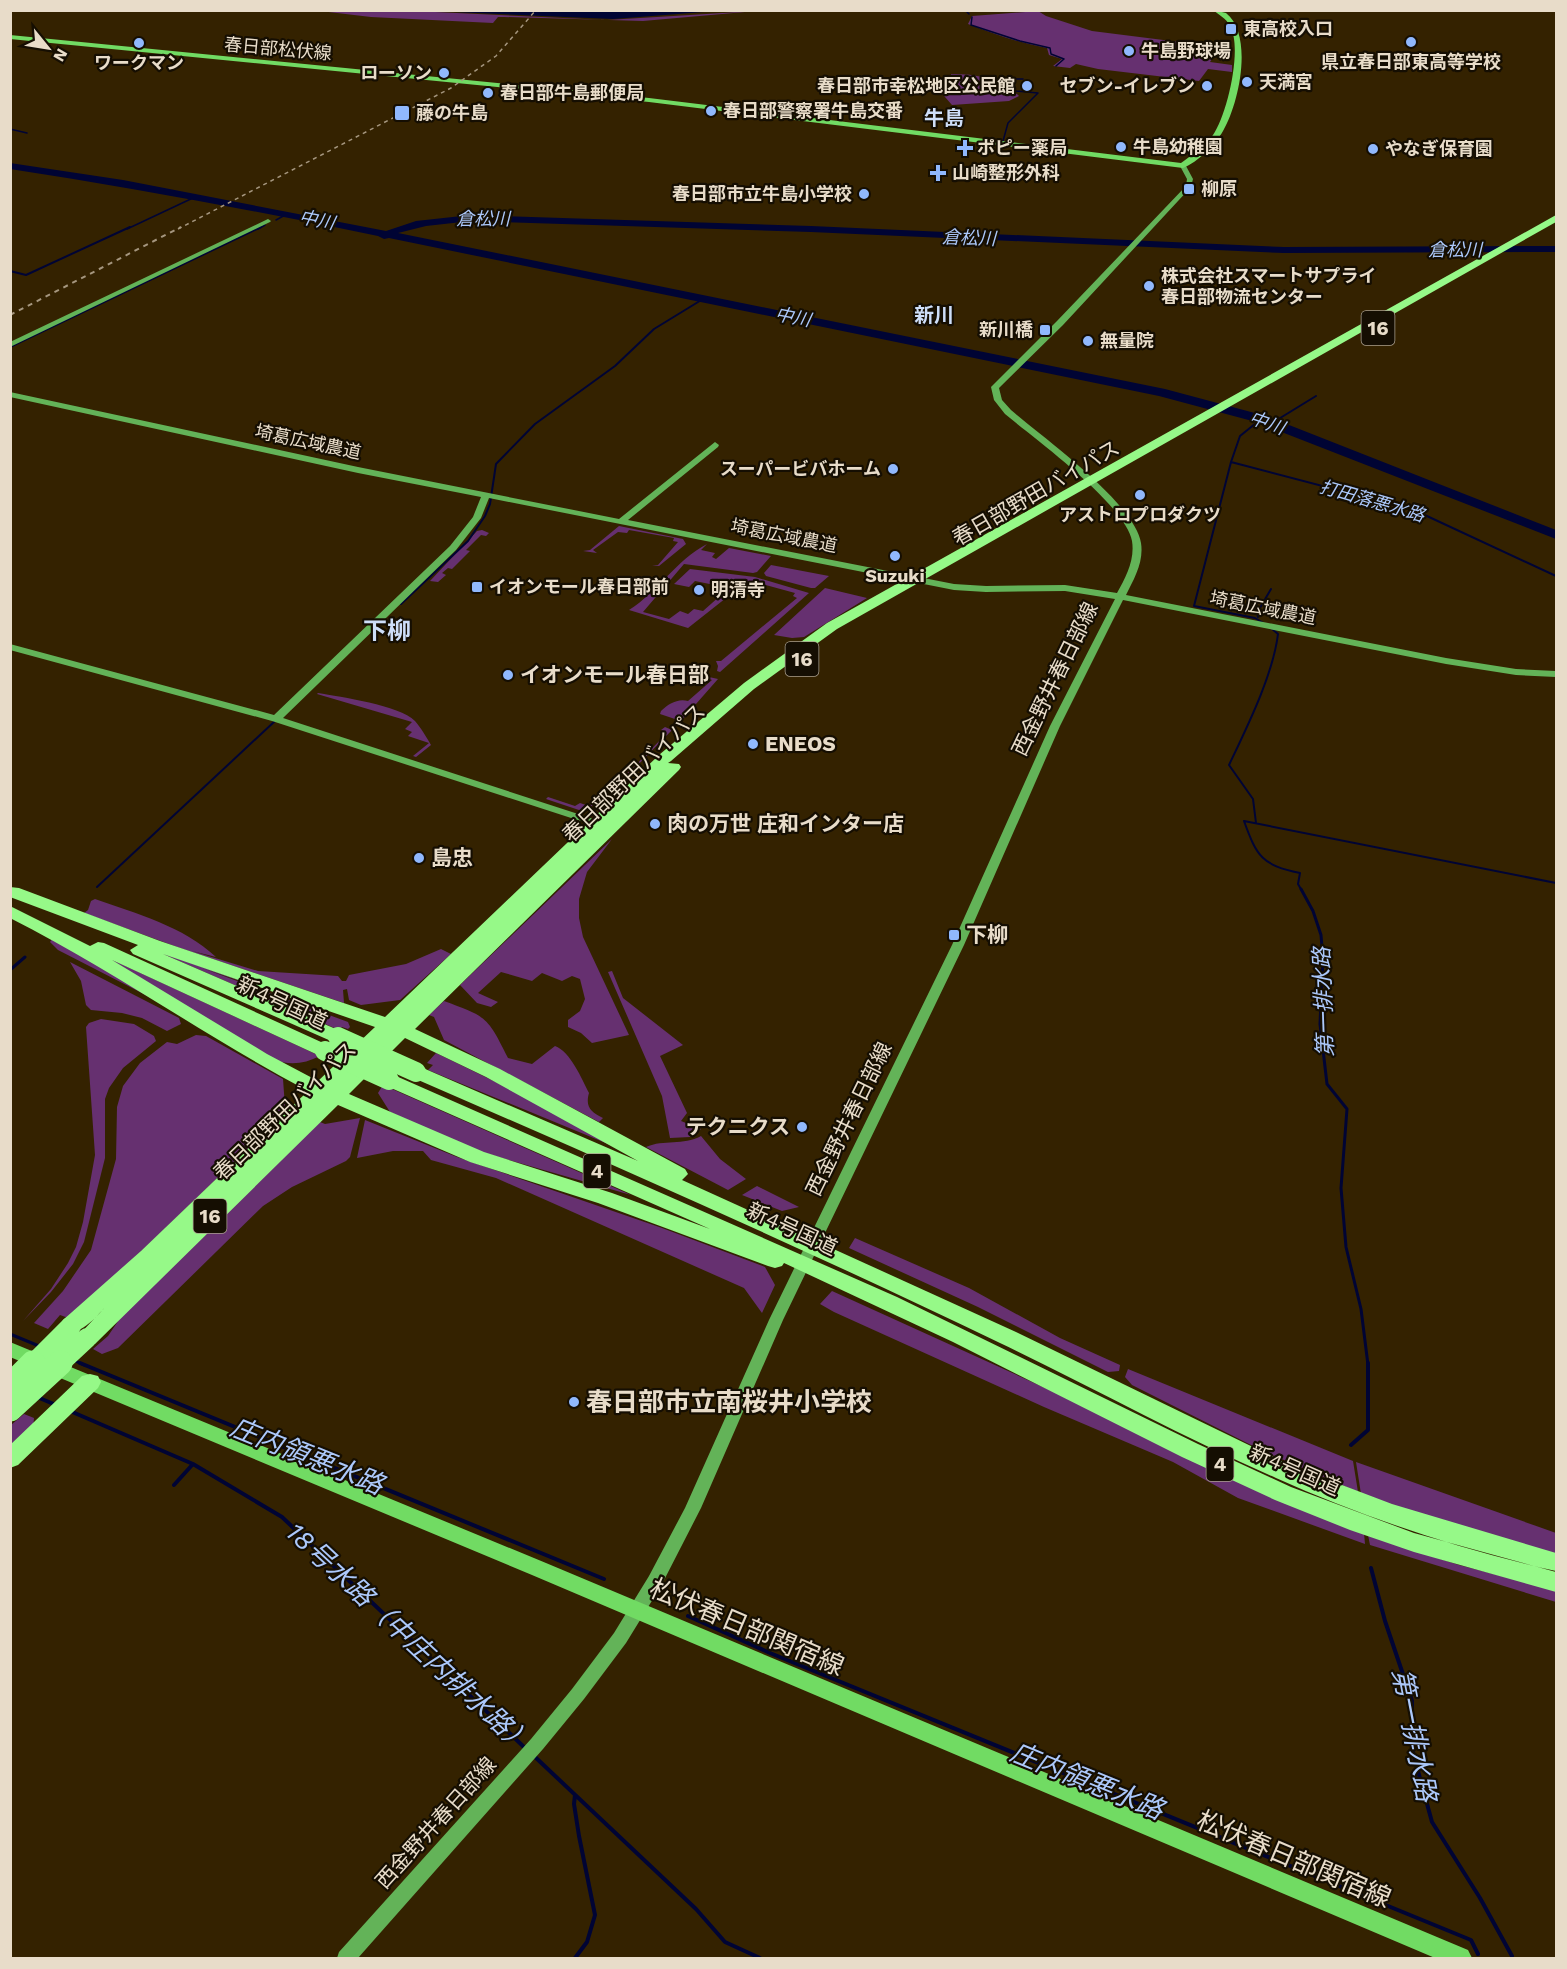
<svg xmlns="http://www.w3.org/2000/svg" width="1567" height="1969" viewBox="0 0 1567 1969" font-family="'Work Sans','Noto Sans JP',sans-serif">
<style>
.green{fill:#663070}
.water{fill:#000434}
.lines{fill:none;stroke-linecap:round;stroke-linejoin:round}
.stream-far3{stroke:#000434;stroke-width:1.5}
.stream-far2{stroke:#000434;stroke-width:2}
.stream-far1{stroke:#000434;stroke-width:3}
.stream{stroke:#000434;stroke-width:4}
.river{fill:#000434;fill-rule:evenodd}
.secondary{fill:#63b358;fill-rule:evenodd}
.primary{fill:#71db63;fill-rule:evenodd}
.highway{fill:#96f988;fill-rule:evenodd}
.rail-far1{stroke:#a5967e;stroke-width:1.5;stroke-dasharray:4 4;stroke-linecap:butt}
.rail{stroke:#a5967e;stroke-width:2;stroke-dasharray:5 5;stroke-linecap:butt}
.highway-bridge-far1{stroke:#96f988;stroke-width:20}
.highway-bridge{stroke:#96f988;stroke-width:25}
.poi-dot{fill:#90b8fd;stroke:#150e02;stroke-width:2}
.labels{text-anchor:middle;stroke-width:4.5;stroke-linejoin:round;paint-order:stroke}
.far-poi-label{font-size:18px;font-weight:bold;fill:#e8dcc9;stroke:#150e02;text-anchor:start}
.far-street-label{font-size:18px;fill:#e8dcc9;stroke:#150e02}
.far-water-label{font-size:18px;font-style:italic;fill:#acc8fa;stroke:#150e02}
.far-quarter-label{font-size:20px;font-weight:bold;fill:#cedef8;stroke:#150e02}
.shield{fill:#150e02;stroke:#a99e8d;stroke-width:1.5}
.shield-label{font-size:20px;font-weight:bold;fill:#e8dcc9}
.street-label{font-size:21px;fill:#e8dcc9;stroke:#150e02}
.poi-label{font-size:21px;font-weight:bold;fill:#e8dcc9;stroke:#150e02;text-anchor:start}
.water-label{font-size:22px;font-style:italic;fill:#acc8fa;stroke:#150e02}
.quarter-label{font-size:24px;font-weight:bold;fill:#cedef8;stroke:#150e02}
.near-poi-label{font-size:26px;font-weight:bold;fill:#e8dcc9;stroke:#150e02;text-anchor:start}
.near-street-label{font-size:26px;fill:#e8dcc9;stroke:#150e02}
.near-water-label{font-size:27px;font-style:italic;fill:#acc8fa;stroke:#150e02}
</style>
<rect width="100%" height="100%" fill="#342200"/>
<path class="green" d="M414 11 607 20 756 11 643 21 504 17H498L493 23 371 17 320 11Z
M1038 11 1046 16 1092 31 1195 44 1208 58 1212 59 1210 62 1232 65V72L1208 69 1199 81 1098 69 1076 64 1070 68 1053 66 1062 59 1049 55 1047 48C1019 43 995 34 968 24L972 16Z
M951 74C977 74 1000 78 1019 96L1009 101 952 105 931 81 951 77Z
M619 526 683 539 686 544 659 566 652 565H658L678 542 673 541 674 538 629 530 627 533 618 532 593 550 597 553 583 551 590 550Z
M482 530 489 533 486 536 481 535 466 550 470 551 452 569 448 568 442 573 446 575 438 582 430 581 477 531Z
M707 544 701 550 715 553 712 557 716 559 729 548 771 556 757 572 753 573 684 564 643 612 669 619 680 611 688 614 694 609 703 611 729 588 695 581 689 587 674 584 690 569 755 577 809 593 720 672 717 671 718 666 716 661H721L797 598 793 596 795 593 755 582 751 584 745 583 688 628 629 610C658 592 676 560 707 544Z
M771 565 829 576 815 588H811L766 576 764 573Z
M825 588 867 598 804 637 792 638 774 635Z
M709 677 718 679 681 721 660 714 661 711C668 704 678 698 688 701L712 680 707 678Z
M318 693C341 697 399 705 415 721 421 728 427 738 431 745L416 757 413 756 429 743 408 736 412 732 405 729 412 722 317 694Z
M665 727 672 730 628 775 585 812 546 799 548 797 575 806 580 803 589 806 632 769 667 733 661 730Z
M612 839 587 872 579 899V918L583 937 629 1035 592 1043 581 1033 568 1027V1020L580 1011 585 999 580 979 572 976 562 981 542 973 532 981 501 972 478 993 498 1002 491 1007 477 1003 460 985Z
M95 899C137 914 183 926 216 957L192 951 258 971 338 976 342 981H346L349 975 406 964 441 949 451 954 400 1000 361 1005 349 1000 347 989 343 990 344 1003 180 948 84 913 88 910 91 901Z
M52 939 173 1009 58 950 50 942Z
M149 948 278 994 202 968 348 1022 350 1027 348 1029 342 1027 339 1030Z
M106 957 320 1056C304 1064 289 1066 273 1059Z
M70 962 179 1018 181 1024 167 1031 142 1018 122 1013 91 1010 86 1005 81 981Z
M612 971 623 998 683 1045 660 1056 687 1113 681 1121 701 1129 690 1137 670 1138 662 1096 608 972Z
M444 1001C487 1017 487 1016 508 1058L532 1064 555 1046C570 1051 582 1079 589 1093 585 1107 591 1112 603 1118L599 1122 444 1040 434 1017 429 1015Z
M101 1019 134 1024 154 1036 156 1041 123 1068 109 1088 105 1099V1158L84 1242 73 1264 51 1292 23 1321 51 1289 68 1263 76 1247 83 1222 95 1155 86 1027 89 1023Z
M196 1035 206 1036 283 1079 285 1107 289 1109 71 1319 60 1315 48 1329 34 1323 63 1291 91 1250 116 1159 117 1107 123 1086 140 1063 167 1042 177 1044Z
M436 1053 506 1087 613 1146 428 1070 433 1065 427 1063Z
M383 1085 631 1195 471 1149 390 1112 378 1093Z
M360 1118 350 1157 346 1161 292 1187 263 1206 118 1348 102 1354 93 1349 108 1336 127 1308 320 1122 325 1124Z
M365 1120 457 1157 662 1228 765 1267 775 1285 762 1313 744 1288 496 1178 431 1160 423 1151H393L357 1158Z
M701 1136 720 1159 746 1179 728 1190 646 1147C664 1139 683 1146 701 1136Z
M757 1186 799 1207 782 1211 742 1195Z
M855 1238 969 1288 1060 1338 1120 1365 1119 1371 1108 1372 978 1307 849 1248Z
M832 1291 1364 1533 1365 1544 1238 1498 1173 1462 1044 1407 834 1312 820 1304Z
M1128 1369 1353 1461 1358 1492 1261 1450 1132 1385 1125 1377Z
M24 1414 34 1418 33 1429 11 1451V1425Z
M1356 1462 1556 1533V1554L1425 1517 1361 1494Z
M1368 1535 1459 1565 1556 1590V1602L1370 1545Z"/>
<path class="water" d="M431 11 717 10V11L613 19Z"/>
<g class="lines">
<path class="stream-far3" d="M965 10 969 14
M972 17 971 25 1020 41 1050 48 1051 54 1064 59 1056 66
M10 129 27 133
M1003 141 1008 123 1038 93 1016 91 989 82 999 79H1023
M276 220 287 214
M127 229 195 197
M258 229 265 225"/>
<path class="stream-far2" d="M10 271 26 275 130 227
M10 347 261 227
M1261 419 1240 436 1231 462 1194 606 1255 618 1265 624
M1272 423 1316 396
M1231 462 1414 510 1556 576
M401 604 468 541 485 516 490 504 496 464 535 424 615 366 654 329 703 299
M1258 617 1257 613 1271 589
M1256 823 1253 799 1229 765C1247 727 1273 675 1278 634L1271 628
M97 887 275 721
M1302 891 1298 884 1300 873C1262 865 1257 857 1244 821L1556 883"/>
<path class="stream-far1" d="M1301 889 1313 911 1321 935 1323 959 1320 1024 1327 1084 1347 1109 1341 1188 1346 1247 1361 1309 1368 1365
M10 970 25 957
M10 1334 39 1346
M73 1360 84 1365"/>
<path class="stream" d="M80 1363 604 1579
M37 1397 56 1405
M70 1411 193 1464 282 1517 525 1748
M1351 1445 1368 1430V1363
M174 1485 193 1464
M1371 1568 1385 1621 1412 1701V1749L1432 1822 1480 1898 1512 1956
M688 1616 770 1653 1471 1940 1478 1954
M534 1756 696 1909 725 1942 760 1958
M575 1795 574 1804 579 1836 595 1915 587 1942 575 1958"/>
<path class="river" d="M10 163 123 180 386 231 416 221 471 215 811 226 1284 247 1556 246V252L1284 253 811 232 471 221 426 226 398 233 1165 389 1266 416 1556 530V539L1256 422 1159 396 389 238 384 239 378 236C256 211 134 188 10 169Z"/>
<path class="secondary" d="M1183 164 1186 166 1193 179 1191 187 1063 325 999 388 1002 400 1011 410C1042 437 1135 503 1141 543 1144 562 1134 579 1126 595L1446 658 1516 669 1556 671V677L1516 675 1446 664 1123 600 1060 726 964 945 783 1320 701 1508 661 1586 626 1643 584 1699 543 1749 358 1958H337L339 1952 531 1739 572 1689 614 1633 649 1576 685 1508 769 1320 952 945 1050 726 1115 599 1065 591 986 592 954 590 489 498 481 518 456 550 283 718 609 824 610 826 609 828 605 829 272 721 10 650V644L274 715 450 546 473 517 481 497 358 473 10 397V392L358 467 619 519 715 442 719 445 718 447 628 520 954 584 986 586 1065 585 1117 593C1126 577 1135 560 1132 541 1125 504 1035 439 1005 414L994 400 991 387 1057 321 1186 186 1187 179 1180 166Z
M268 219 271 221 270 222 10 347V342Z"/>
<path class="primary" d="M1213 10 1226 13C1254 35 1239 104 1223 131 1215 145 1198 162 1183 168L649 102 10 39V35L649 98 1181 163C1192 155 1205 146 1213 135 1227 115 1243 48 1230 26 1226 18 1219 15 1213 10Z
M10 1342 546 1563 1468 1950 1472 1958H1435L532 1575 10 1357Z"/>
<path class="highway" d="M1556 215V222L837 629 754 689 671 761 668 763 679 764 681 767 679 770 415 1029 500 1069 685 1169 688 1174 682 1180 1016 1332 1292 1466 1392 1504 1556 1553V1571C1462 1550 1365 1518 1276 1478 1182 1437 1092 1387 1000 1343 805 1249 607 1162 409 1076L407 1072 409 1068H423L638 1161 486 1077 405 1038 349 1094 484 1152 612 1193 710 1229 382 1084 380 1080 382 1076H396L897 1297 1198 1444 1291 1487 1414 1533 1556 1572V1592L1414 1552 1350 1530 1275 1500 1182 1457 953 1342 784 1263 782 1266 775 1268 768 1266 598 1203 470 1162 338 1105 95 1344 87 1346 79 1344 76 1338 111 1301C99 1313 82 1337 63 1332L60 1326 63 1320 141 1251 308 1091C206 1037 113 970 10 918V906L90 946 98 942 104 943 332 1047 334 1051 332 1055H318L112 960 267 1054 318 1081 375 1027 163 954 345 1033 347 1037 345 1041H331L133 954 130 950 138 945 10 897V887L19 888 160 941 385 1017 659 755 744 683 827 623Z
M90 1374 98 1376 101 1382 98 1388 18 1465 10 1468V1445L82 1376Z"/>
<path class="rail-far1" d="M178 229 451 88 496 56 536 10"/>
<path class="rail" d="M10 315 181 227"/>
<path class="highway-bridge-far1" d="M338 1037 416 1072
M325 1051 389 1080
M32 1365 71 1326
M58 1365 87 1338"/>
<path class="highway-bridge" d="M10 1386 33 1363
M10 1409 60 1363"/>
</g>
<g class="poi-dot">
<rect x="1225" y="23" width="12" height="12" rx="3"/>
<circle cx="1411" cy="42" r="6"/>
<circle cx="139" cy="43" r="6"/>
<circle cx="1129" cy="51" r="6"/>
<circle cx="444" cy="73" r="6"/>
<circle cx="1247" cy="82" r="6"/>
<circle cx="1027" cy="86" r="6"/>
<circle cx="1207" cy="86" r="6"/>
<circle cx="488" cy="93" r="6"/>
<circle cx="711" cy="111" r="6"/>
<rect x="394" y="105" width="16" height="16" rx="3"/>
<circle cx="1121" cy="147" r="6"/>
<path d="M962 139h6v6h6v6h-6v6h-6v-6h-6v-6h6z"/>
<circle cx="1373" cy="149" r="6"/>
<path d="M935 164h6v6h6v6h-6v6h-6v-6h-6v-6h6z"/>
<rect x="1183" y="183" width="12" height="12" rx="3"/>
<circle cx="864" cy="194" r="6"/>
<circle cx="1149" cy="286" r="6"/>
<rect x="1039" y="324" width="12" height="12" rx="3"/>
<circle cx="1088" cy="341" r="6"/>
<circle cx="893" cy="469" r="6"/>
<circle cx="1140" cy="495" r="6"/>
<circle cx="895" cy="556" r="6"/>
<rect x="471" y="581" width="12" height="12" rx="3"/>
<circle cx="699" cy="590" r="6"/>
<circle cx="508" cy="675" r="6"/>
<circle cx="753" cy="744" r="6"/>
<circle cx="655" cy="824" r="6"/>
<circle cx="419" cy="858" r="6"/>
<rect x="948" y="929" width="12" height="12" rx="3"/>
<circle cx="802" cy="1127" r="6"/>
<circle cx="574" cy="1402" r="6"/>
</g>
<g class="labels">
<g class="far-poi-label">
<text x="1243" y="35">東高校入口</text>
<text x="1141" y="57">牛島野球場</text>
<text x="1411" y="68" text-anchor="middle">県立春日部東高等学校</text>
<text x="139" y="69" text-anchor="middle">ワークマン</text>
<text x="432" y="79" text-anchor="end">ローソン</text>
<text x="1259" y="88">天満宮</text>
<text x="1015" y="92" text-anchor="end">春日部市幸松地区公民館</text>
<text x="1195" y="92" text-anchor="end">セブン-イレブン</text>
<text x="500" y="99">春日部牛島郵便局</text>
<text x="723" y="117">春日部警察署牛島交番</text>
<text x="416" y="119">藤の牛島</text>
<text x="1133" y="153">牛島幼稚園</text>
<text x="977" y="154">ポピー薬局</text>
<text x="1385" y="155">やなぎ保育園</text>
<text x="952" y="179">山崎整形外科</text>
<text x="1201" y="195">柳原</text>
<text x="852" y="200" text-anchor="end">春日部市立牛島小学校</text>
<text x="1161" y="282">株式会社スマートサプライ<tspan x="1161" dy="21">春日部物流センター</tspan></text>
<text x="1033" y="336" text-anchor="end">新川橋</text>
<text x="1100" y="347">無量院</text>
<text x="881" y="475" text-anchor="end">スーパービバホーム</text>
<text x="1140" y="521" text-anchor="middle">アストロプロダクツ</text>
<text x="895" y="582" text-anchor="middle">Suzuki</text>
<text x="489" y="593">イオンモール春日部前</text>
<text x="711" y="596">明清寺</text>
</g>
<g class="far-street-label">
<text transform="translate(278 49) rotate(5)" y="6">春日部松伏線</text>
<text transform="translate(308 442) rotate(12)" y="6">埼葛広域農道</text>
<text transform="translate(784 536) rotate(11)" y="6">埼葛広域農道</text>
<text transform="translate(1263 608) rotate(11)" y="6">埼葛広域農道</text>
</g>
<g class="far-water-label">
<text x="483" y="225">倉松川</text>
<text transform="translate(317 220) rotate(11)" y="6">中川</text>
<text transform="translate(969 238) rotate(2)" y="6">倉松川</text>
<text x="1455" y="256">倉松川</text>
<text transform="translate(793 317) rotate(11)" y="6">中川</text>
<text transform="translate(1267 423) rotate(19)" y="6">中川</text>
<text transform="translate(1372 501) rotate(16)" y="6">打田落悪水路</text>
</g>
<g class="far-quarter-label">
<text x="944" y="125">牛島</text>
<text x="934" y="322">新川</text>
</g>
<g class="shield">
<rect x="1361.5" y="311" width="33" height="34" rx="4.5"/>
<rect x="785.5" y="642" width="33" height="34" rx="4.5"/>
<rect x="583.5" y="1154" width="27" height="34" rx="4.5"/>
<rect x="193.5" y="1199" width="33" height="34" rx="4.5"/>
<rect x="1206.5" y="1447" width="27" height="34" rx="4.5"/>
</g>
<g class="shield-label">
<text x="1378" y="335">16</text>
<text x="802" y="666">16</text>
<text x="597" y="1178">4</text>
<text x="210" y="1223">16</text>
<text x="1220" y="1471">4</text>
</g>
<g class="street-label">
<text transform="translate(1036 493) rotate(-30)" y="7">春日部野田バイパス</text>
<text transform="translate(1055 679) rotate(-64)" y="7">西金野井春日部線</text>
<text transform="translate(634 773) rotate(-44)" y="7">春日部野田バイパス</text>
<text transform="translate(282 1003) rotate(25)" y="7">新4号国道</text>
<text transform="translate(285 1111) rotate(-44)" y="7">春日部野田バイパス</text>
<text transform="translate(849 1119) rotate(-64)" y="7">西金野井春日部線</text>
<text transform="translate(792 1229) rotate(25)" y="7">新4号国道</text>
<text transform="translate(1295 1470) rotate(24)" y="7">新4号国道</text>
<text transform="translate(436 1823) rotate(-48)" y="7">西金野井春日部線</text>
</g>
<g class="poi-label">
<text x="520" y="682">イオンモール春日部</text>
<text x="765" y="751">ENEOS</text>
<text x="667" y="831">肉の万世 庄和インター店</text>
<text x="431" y="865">島忠</text>
<text x="966" y="942">下柳</text>
<text x="790" y="1134" text-anchor="end">テクニクス</text>
</g>
<g class="water-label">
<text transform="translate(1323 1002) rotate(-92)" y="8">第一排水路</text>
</g>
<g class="quarter-label">
<text x="387" y="639">下柳</text>
</g>
<g class="near-poi-label">
<text x="586" y="1411">春日部市立南桜井小学校</text>
</g>
<g class="near-street-label">
<text transform="translate(747 1627) rotate(23)" y="9">松伏春日部関宿線</text>
<text transform="translate(1294 1859) rotate(23)" y="9">松伏春日部関宿線</text>
</g>
<g class="near-water-label">
<text transform="translate(307 1456) rotate(22)" y="9">庄内領悪水路</text>
<text transform="translate(409 1638) rotate(43)" y="9">18号水路（中庄内排水路）</text>
<text transform="translate(1414 1735) rotate(79)" y="9">第一排水路</text>
<text transform="translate(1087 1781) rotate(22)" y="9">庄内領悪水路</text>
</g>
</g>
<rect width="1567" height="1969" fill="none" stroke="#e8dcc9" stroke-width="24"/>
<g transform="translate(48 48) rotate(120)" stroke="#150e02" stroke-width="4.5" paint-order="stroke">
<path d="M0-4.5L10 22L0 15L-10 22Z" fill="#e8dcc9"/>
<text y="-9" font-size="16" font-weight="bold" text-anchor="middle" fill="#e8dcc9">N</text>
</g>
</svg>
